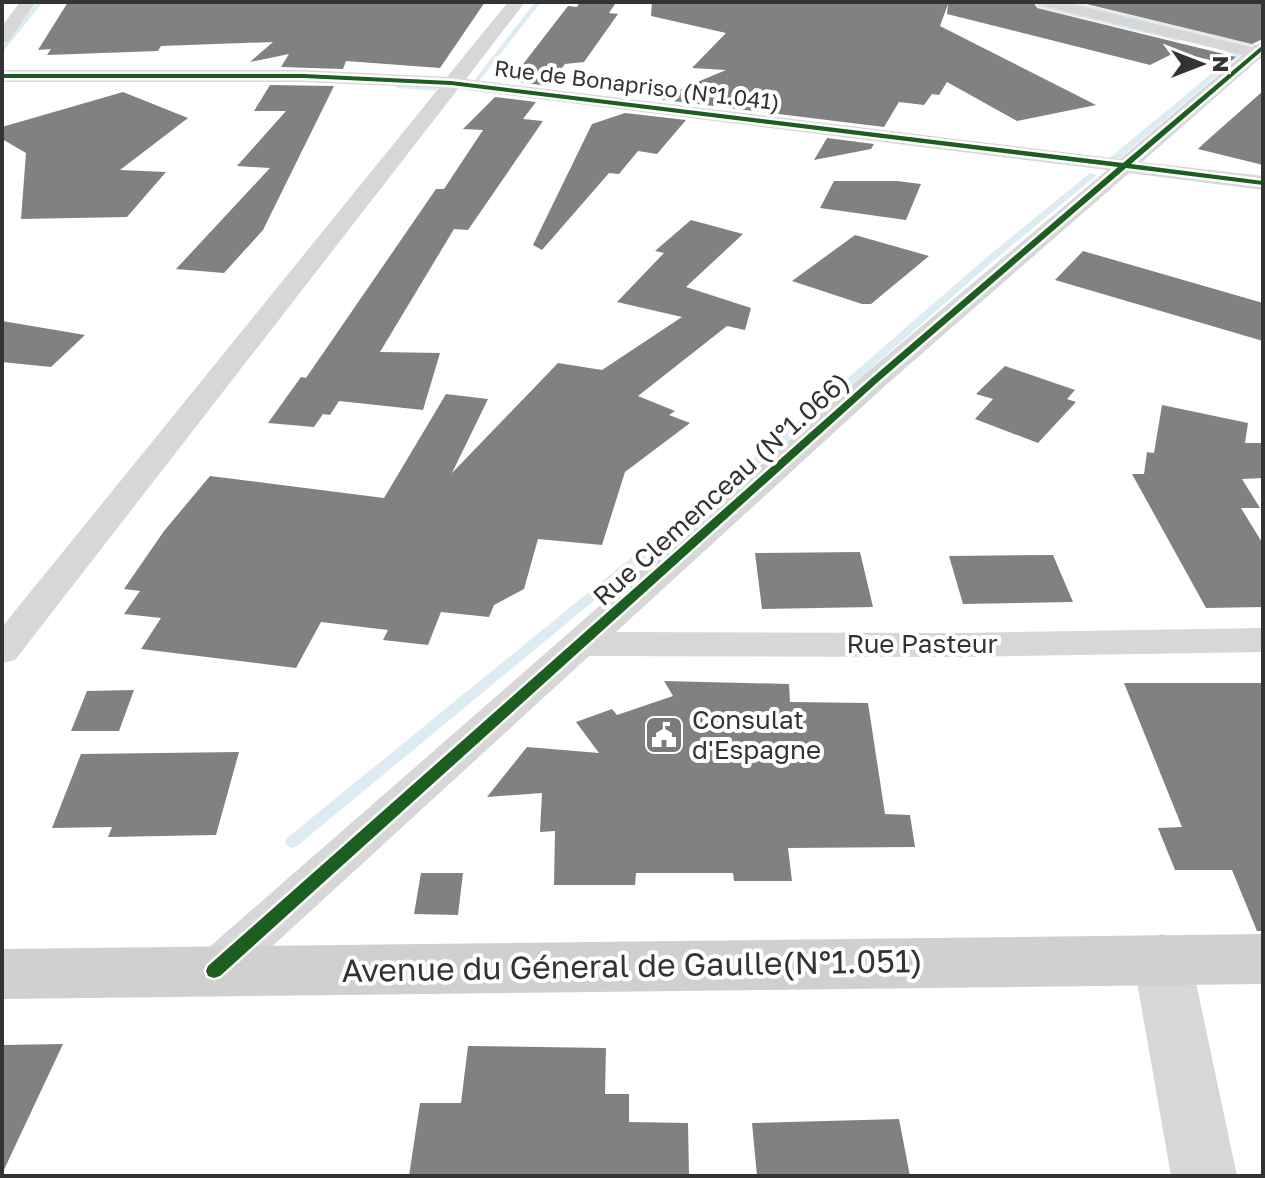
<svg xmlns="http://www.w3.org/2000/svg" width="1265" height="1178" viewBox="0 0 1265 1178" font-family="'Golos Text',sans-serif">
<style>
.lines{fill:none;stroke-linecap:round;stroke-linejoin:round}
.stream{fill:#ddebf3;fill-rule:evenodd}
.building{fill:#818181}
.minor{fill:#d7d7d7;fill-rule:evenodd}
.tertiary{fill:#d7d7d7;fill-rule:evenodd}
.secondary{fill:#d0d0d0;fill-rule:evenodd}
.cycleway-casing{stroke:#fff;stroke-width:5}
.cycleway{fill:#1b5e20;fill-rule:evenodd}
.labels{text-anchor:middle;stroke-width:8;stroke-linejoin:round;paint-order:stroke}
.far-street-label{font-size:22px;fill:#333;stroke:#fff}
.street-label{font-size:26px;fill:#333;stroke:#fff}
.poi-label{font-size:26px;fill:#333;stroke:#fff;text-anchor:start}
.near-street-label{font-size:32px;fill:#333;stroke:#fff}
</style>
<rect width="100%" height="100%" fill="#fff"/>
<g class="lines">
<path class="stream" d="M37 2H43L2 53V47Z
M535 2H541L477 84H473V82Z
M1014 2H1025L1181 39 1178 41Z
M1064 2H1075L1261 46 1258 48Z
M1227 48 1242 54 1113 164H1107V160L1234 55 1225 51 1224 50Z
M396 85 435 87 438 89 435 91 398 88 395 86Z
M1090 173 1097 175 993 261 803 428 297 846 292 848 287 846 285 842 287 838 795 424 987 257Z"/>
</g>
<path class="building" d="M68 2H485L440 68 346 61 343 69 281 67 289 54 250 62 273 42 161 46 158 51 47 55 51 49 38 50Z
M580 2 615 4 609 13 618 14 584 62 565 64 548 86 510 81 568 6 577 7Z
M652 2H1033L1037 8 1236 57 1227 64 1176 52 1150 65 947 14 948 4 940 26 1096 105 1017 121 947 82 939 95 932 94 924 105 899 102 884 127 657 99 726 70 692 68 726 33 651 16Z
M1078 2H1263V39L1252 44Z
M270 85 334 86 263 230 224 273 176 269 270 168 237 166 286 111H254Z
M1263 91V165L1198 149 1202 145Z
M123 92 188 118 120 170 166 172 127 217 21 219 26 153 2 139V127Z
M495 97 536 102 523 119 543 121 468 230 454 229 380 352 440 353 423 410 339 401 330 415 323 414 314 427 268 423 301 377 306 378 436 189H444L483 130 463 129Z
M625 113 686 120 657 154 638 151 619 174 609 173 542 250 533 245 592 124Z
M827 138 874 144 871 149 814 160Z
M834 181H897L921 184 906 220 820 208Z
M691 220 743 234 686 287 751 308 745 330 727 326 638 396 675 411 669 415 690 423 625 472 602 545 538 539 524 589 494 605 489 617 441 612 428 645 383 640 388 630 321 622 296 668 141 649 161 618 124 614 140 591 124 589 164 531 210 476 384 498 446 394 488 399 452 473 558 363 602 370 682 317 617 302 664 253 655 251Z
M855 235 929 256 871 304H862L792 281Z
M1083 251 1263 303V341L1055 280Z
M2 321 85 335 51 367 2 362Z
M1005 366 1075 390 1067 399 1076 402 1038 443 975 419 993 399 976 394Z
M1162 405 1248 423 1245 443H1263V478L1242 479 1260 508H1241L1263 544V607L1206 608 1132 474H1144L1147 452 1154 453Z
M860 552 873 607 762 609 755 553Z
M1053 555 1073 602 963 604 949 556Z
M664 681 789 684 790 702 868 703 885 814 910 815 915 847 788 848 792 881H734L733 873H636L635 885H554L555 831 540 832 542 793 487 797 527 747 599 753 576 722 612 709 617 715 673 696Z
M1124 683H1263V931H1257L1232 870H1175L1158 828 1182 827Z
M134 690 119 731H71L87 691Z
M239 752 216 835 108 837 112 827 52 828 81 754Z
M421 873H463L458 915 414 914Z
M63 1044 2 1174V1045Z
M468 1046 606 1048 605 1094H629V1122L688 1123 689 1176H409L420 1103H461Z
M899 1119 910 1176H757L752 1123Z"/>
<g class="lines">
<path class="minor" d="M20 2H36L8 42 2 43V26Z
M508 2H525L466 79 1120 159 1242 55 1038 5 1036 2H1065L1252 47 1263 42V60L1259 59 1142 162 1263 176V190L1129 173 886 385 616 632 960 633 1263 628V652L960 657 589 656 230 985 214 991 198 985 191 971 198 957 866 373 1107 170 458 89 15 660 2 663V627L439 88 304 82H2V70H304L447 77Z"/>
<path class="tertiary" d="M1162 934 1183 941 1191 959 1237 1176H1171L1133 959 1141 941Z"/>
<path class="secondary" d="M1263 934V984L2 999V949Z"/>
<defs>
<path id="cycleway" d="M1263 45V50L1131 164 1263 181V185L1126 168 879 381 220 976 214 978 208 976 206 971 208 966 873 377 1118 167 451 85 304 78H2V74H304L451 81 1123 163Z"/>
</defs>
<use href="#cycleway" class="cycleway-casing"/>
<use href="#cycleway" class="cycleway"/>
</g>
<defs>
<symbol id="civic-square" viewBox="-11 -11 22 22"><rect x="-9" y="-9" width="18" height="18" rx="4" fill="#7a7a7a" stroke="#fff"/><path d="M-.6-6.5H3V-4.5H.6V-3L4-1V1h2V6H-6V1h2V-1L-.6-3ZM-1.2 2.5V6h2.4V2.5Z" fill="#fff"/></symbol>
</defs>
<g fill-rule="evenodd">
<use href="#civic-square" x="642" y="713" width="44" height="44"/>
</g>
<g class="labels">
<g class="far-street-label">
<text transform="translate(637 85) rotate(7)" y="8">Rue de Bonapriso (N°1.041)</text>
</g>
<g class="street-label">
<text transform="translate(721 489) rotate(-42)" y="9">Rue Clemenceau (N°1.066)</text>
<text x="922" y="653">Rue Pasteur</text>
</g>
<g class="poi-label">
<text x="692" y="729">Consulat<tspan x="692" dy="30">d'Espagne</tspan></text>
</g>
<g class="near-street-label">
<text transform="translate(632 966) rotate(-1)" y="11">Avenue du Géneral de Gaulle(N°1.051)</text>
</g>
</g>
<rect width="1265" height="1178" fill="none" stroke="#333333" stroke-width="8"/>
<g transform="translate(1201 64) rotate(90)" stroke="#ffffff" stroke-width="6" paint-order="stroke">
<path d="M0-6L14 30L0 20L-14 30Z" fill="#333333"/>
<text y="-12" font-size="22" font-weight="bold" text-anchor="middle" fill="#333333">N</text>
</g>
</svg>
